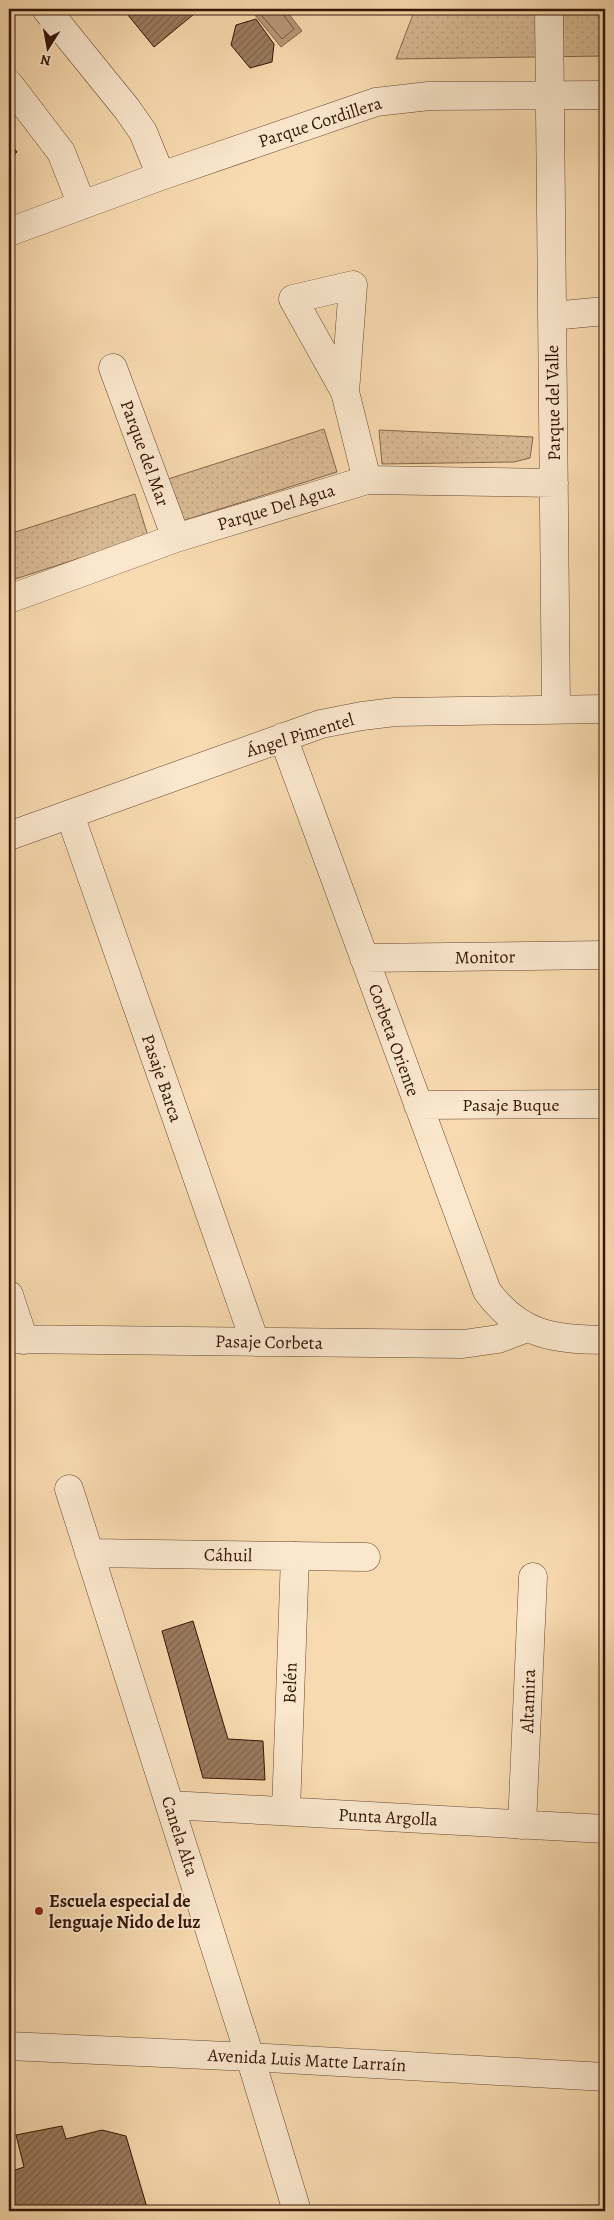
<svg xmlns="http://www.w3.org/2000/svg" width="614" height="2220" viewBox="0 0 614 2220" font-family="Alegreya,serif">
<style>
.grass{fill:url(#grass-dots);stroke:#86674c}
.water{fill:#b69776;stroke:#836349}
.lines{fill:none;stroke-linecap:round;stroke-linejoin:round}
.shore{stroke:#76563e;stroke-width:1}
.building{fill:url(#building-hatch);stroke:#361505}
.minor-casing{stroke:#664630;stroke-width:29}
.path{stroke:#361505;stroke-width:3;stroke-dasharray:1 2.5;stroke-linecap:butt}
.minor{stroke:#fae7cc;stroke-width:28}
.poi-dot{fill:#8f2418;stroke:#fae7cc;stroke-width:2}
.labels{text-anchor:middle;stroke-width:4;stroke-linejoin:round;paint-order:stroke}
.street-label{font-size:18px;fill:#361505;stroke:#fae7cc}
.poi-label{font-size:18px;font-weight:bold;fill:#361505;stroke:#fae7cc;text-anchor:start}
</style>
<defs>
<pattern id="grass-dots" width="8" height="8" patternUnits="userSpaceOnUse" patternTransform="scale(1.25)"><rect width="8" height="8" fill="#d7b993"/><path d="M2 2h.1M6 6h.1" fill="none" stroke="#b99e7d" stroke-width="1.8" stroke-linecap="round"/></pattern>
<pattern id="building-hatch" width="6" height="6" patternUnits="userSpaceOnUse" patternTransform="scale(1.25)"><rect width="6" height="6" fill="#9b7b5e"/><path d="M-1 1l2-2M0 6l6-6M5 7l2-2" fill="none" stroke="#7f644c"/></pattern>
</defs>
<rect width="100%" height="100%" fill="#f8dab0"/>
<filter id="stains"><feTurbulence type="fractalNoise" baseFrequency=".004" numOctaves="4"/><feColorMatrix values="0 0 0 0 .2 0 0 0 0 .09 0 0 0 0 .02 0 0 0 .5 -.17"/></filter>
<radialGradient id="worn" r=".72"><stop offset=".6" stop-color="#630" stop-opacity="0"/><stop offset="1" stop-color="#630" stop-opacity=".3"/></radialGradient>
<path class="grass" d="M415 9H605V56L396 59Z
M324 429 337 472 182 521 168 479Z
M379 430 533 437 530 458 514 462 382 464Z
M135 494 148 536 9 581V534Z"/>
<path class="water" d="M250 9H285L302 31 281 47Z"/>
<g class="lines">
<path class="shore" d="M256 9 282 39 294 29 282 13 281 9"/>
</g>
<path class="building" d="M123 9H190L194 14 154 47Z
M256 19 274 44 272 62 250 68 231 45 236 25Z
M9 142 17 152 9 159Z
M193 1621 228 1739 263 1741 265 1780 203 1778 162 1631Z
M62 2126 66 2139 102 2130 126 2136 148 2211H9V2172L24 2167 16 2135Z"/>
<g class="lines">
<defs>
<path id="minor" d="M46 9 127 109 143 132 161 176
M549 9 556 709
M9 84 61 152 82 205
M9 232 161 176 376 102 429 96 605 95
M353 285 345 392 293 299Z
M552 316 605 311
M113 368 176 538
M345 392 367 480
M9 599 176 538 367 480 554 483
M283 737 487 1291C520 1336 553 1339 605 1340
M70 815 255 1342
M9 836 321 724 362 716 395 712 605 709
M364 958 605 955
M418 1105 605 1104
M9 1295 24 1340
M9 1339 463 1344 498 1339 527 1328
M69 1489 250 2057 297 2211
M89 1553 366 1557
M170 1805 605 1829
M286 1811 295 1556
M522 1825 533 1577
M9 2046 250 2057 605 2077"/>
</defs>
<use href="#minor" class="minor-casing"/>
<path class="path" d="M9 1881V1882"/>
<use href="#minor" class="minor"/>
</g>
<circle class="poi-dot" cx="39" cy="1911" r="5"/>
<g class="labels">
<g class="street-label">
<text transform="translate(320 122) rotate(-18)" y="6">Parque Cordillera</text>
<text transform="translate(553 403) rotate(-91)" y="6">Parque del Valle</text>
<text transform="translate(145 453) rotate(70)" y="6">Parque del Mar</text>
<text transform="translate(276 507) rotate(-17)" y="6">Parque Del Agua</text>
<text transform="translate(300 735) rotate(-17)" y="6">Ángel Pimentel</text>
<text transform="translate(485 957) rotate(-1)" y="6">Monitor</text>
<text transform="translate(394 1040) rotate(70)" y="6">Corbeta Oriente</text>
<text transform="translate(162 1078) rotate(71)" y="6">Pasaje Barca</text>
<text x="511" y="1111">Pasaje Buque</text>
<text transform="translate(269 1342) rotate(1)" y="6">Pasaje Corbeta</text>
<text transform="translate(228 1555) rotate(1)" y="6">Cáhuil</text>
<text transform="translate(290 1683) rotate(-88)" y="6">Belén</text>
<text transform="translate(528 1701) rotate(-88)" y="6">Altamira</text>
<text transform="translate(388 1817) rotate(3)" y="6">Punta Argolla</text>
<text transform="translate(180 1836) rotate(72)" y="6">Canela Alta</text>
<text transform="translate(307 2060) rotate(3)" y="6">Avenida Luis Matte Larraín</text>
</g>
<g class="poi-label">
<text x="49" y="1907">Escuela especial de<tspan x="49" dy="21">lenguaje Nido de luz</tspan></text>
</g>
</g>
<rect width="614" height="2220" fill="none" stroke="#f8dab0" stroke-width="30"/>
<rect x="10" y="10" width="594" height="2200" fill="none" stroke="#361505" stroke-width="2.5"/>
<rect x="15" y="15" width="584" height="2190" fill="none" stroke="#361505"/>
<g transform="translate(48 48) rotate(191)" stroke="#fae7cc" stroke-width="4" paint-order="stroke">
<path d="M0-4L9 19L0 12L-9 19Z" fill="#361505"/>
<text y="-8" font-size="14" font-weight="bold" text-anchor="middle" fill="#361505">N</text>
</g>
<rect width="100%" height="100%" filter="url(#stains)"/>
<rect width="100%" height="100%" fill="url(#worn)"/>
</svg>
